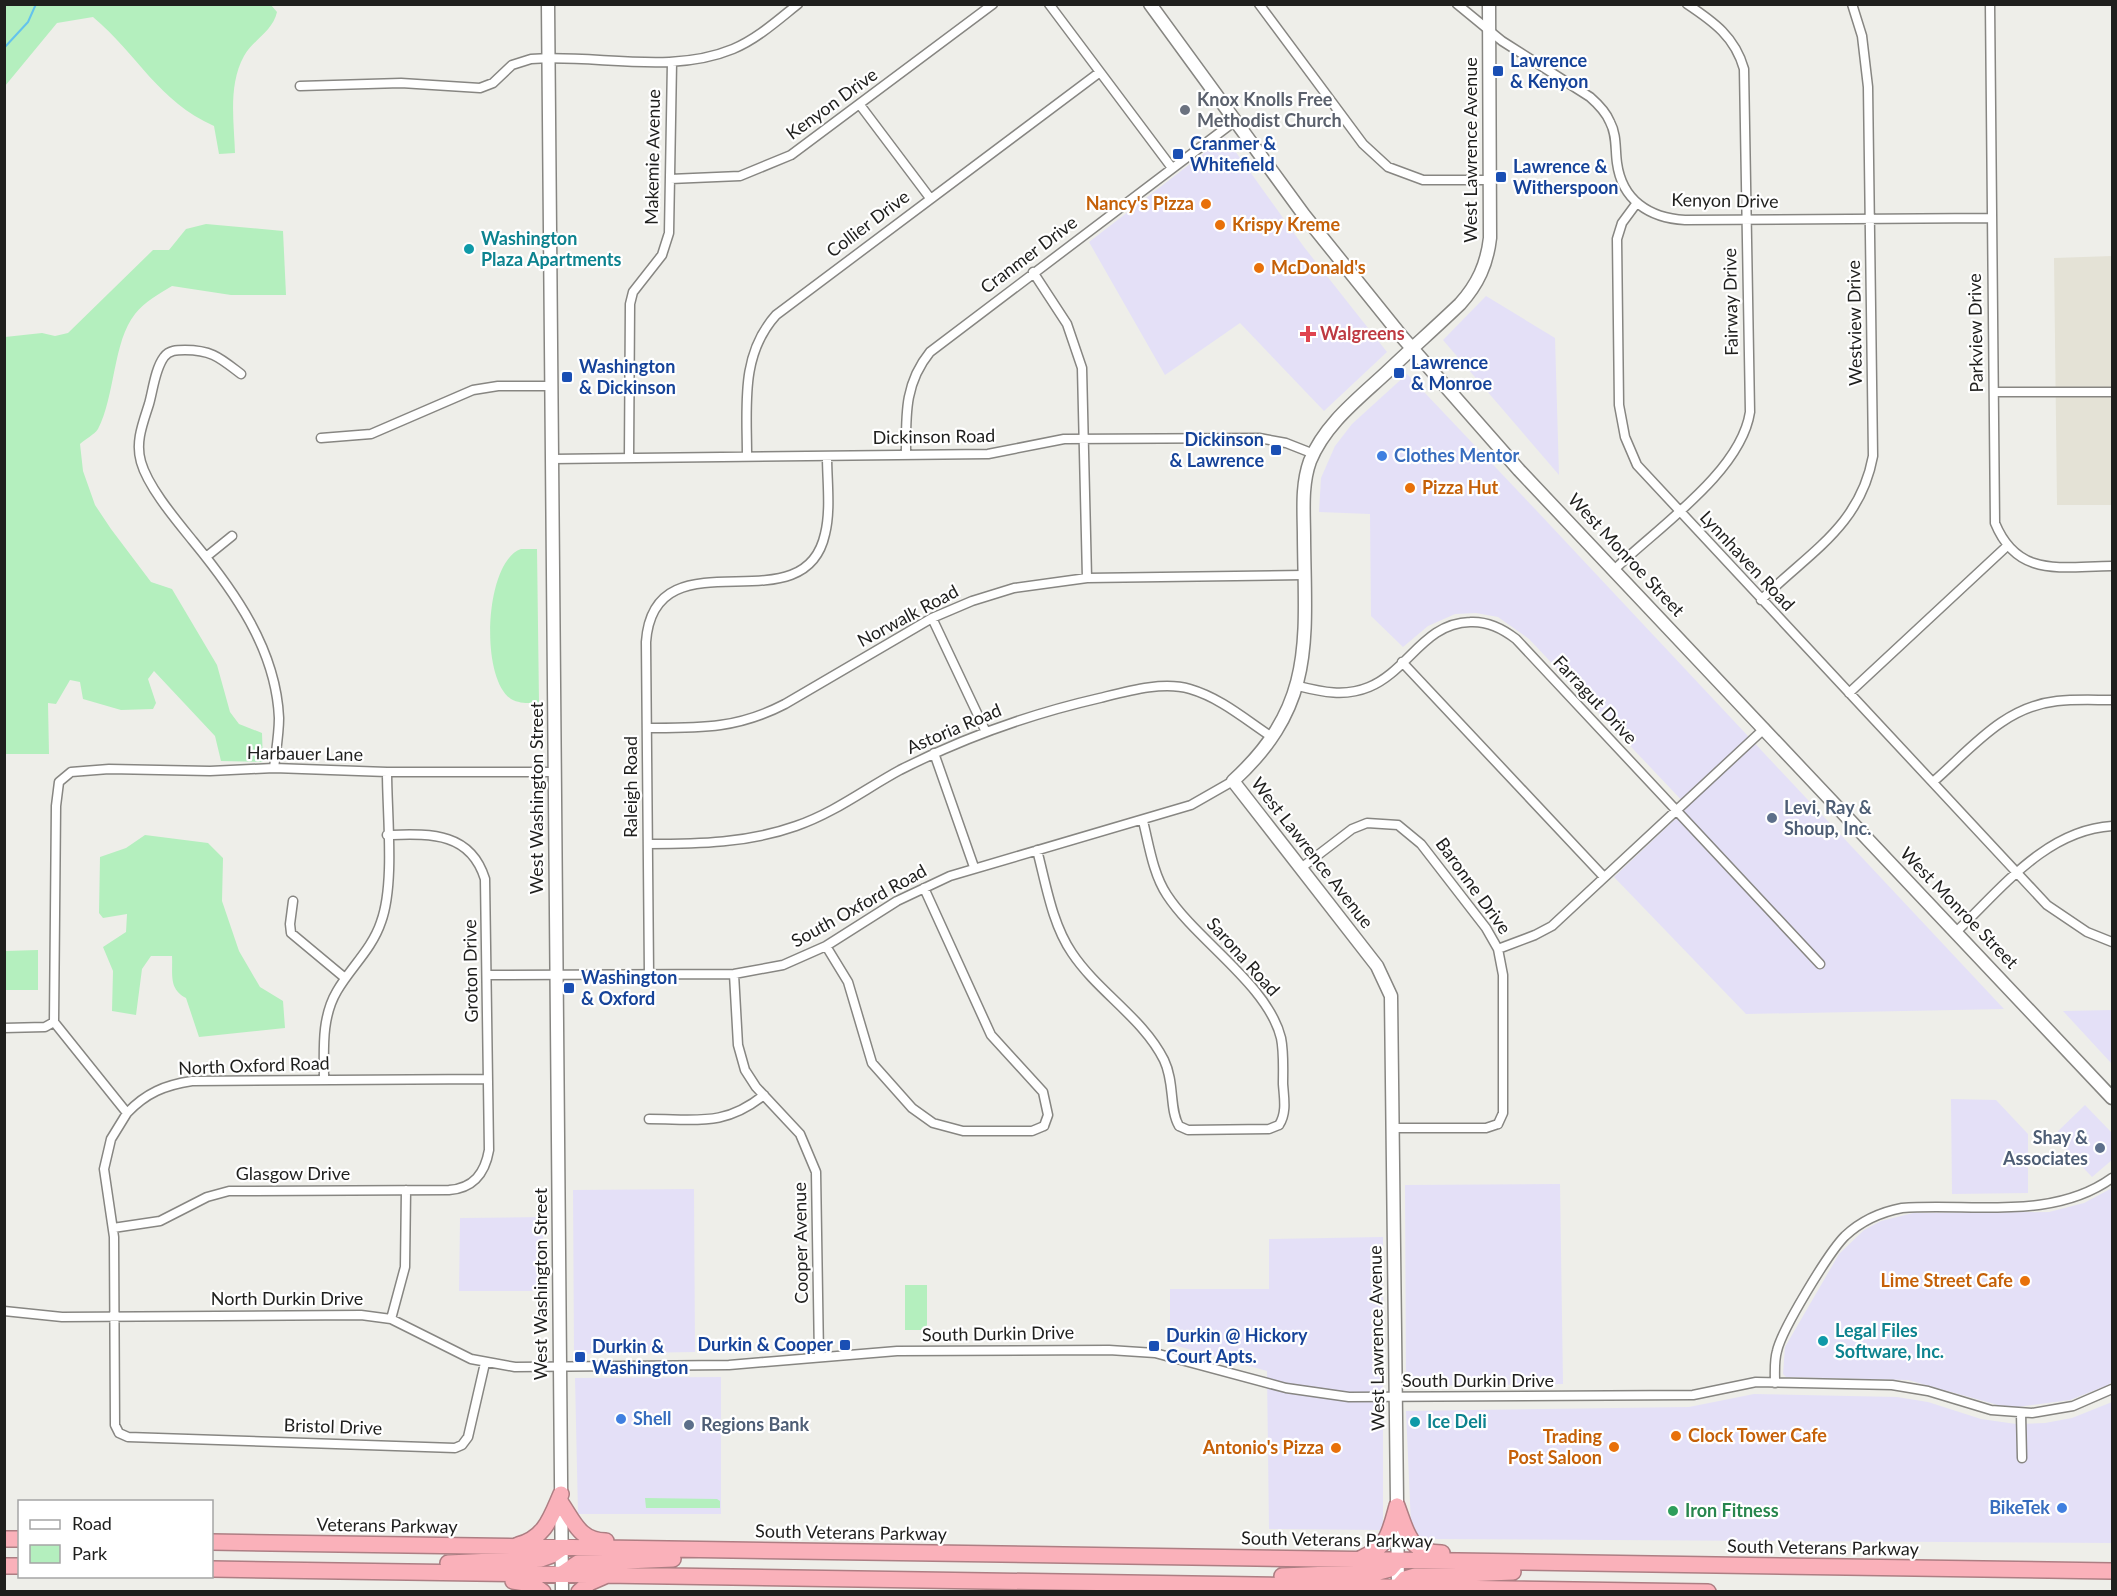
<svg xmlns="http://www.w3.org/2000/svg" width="2117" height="1596" viewBox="0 0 2117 1596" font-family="Lato,sans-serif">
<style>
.commercial{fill:#e4e0f7}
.built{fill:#e4e2d6}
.green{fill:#b4efbe}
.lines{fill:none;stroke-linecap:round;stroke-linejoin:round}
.stream{stroke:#64c3ec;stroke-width:2}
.street-casing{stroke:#878682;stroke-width:11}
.secondary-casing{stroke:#878682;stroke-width:15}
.highway-casing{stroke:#ad7e83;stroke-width:18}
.street{stroke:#fff;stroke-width:8}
.secondary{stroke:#fff;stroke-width:12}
.highway{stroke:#fab1ba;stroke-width:15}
.transit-dot{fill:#1a4fb4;stroke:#fff;stroke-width:2}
.worship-dot{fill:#6b7280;stroke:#fff;stroke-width:2}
.food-dot{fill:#e8710a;stroke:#fff;stroke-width:2}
.culture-dot{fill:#0f9aa8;stroke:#fff;stroke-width:2}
.health-dot{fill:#e0444e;stroke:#fff;stroke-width:2}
.shop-dot{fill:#3f7fe0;stroke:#fff;stroke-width:2}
.service-dot{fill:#5c6f8a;stroke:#fff;stroke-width:2}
.leisure-dot{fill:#2e9e5b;stroke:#fff;stroke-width:2}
.labels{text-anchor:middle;stroke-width:4.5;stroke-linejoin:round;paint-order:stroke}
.transit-label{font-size:18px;font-weight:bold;fill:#164399;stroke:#fff;text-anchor:start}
.worship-label{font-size:18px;font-weight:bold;fill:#5b616d;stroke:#fff;text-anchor:start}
.street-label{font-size:18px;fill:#1f1f1d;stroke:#fff}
.food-label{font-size:18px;font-weight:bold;fill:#c56008;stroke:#fff;text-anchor:end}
.culture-label{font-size:18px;font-weight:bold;fill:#0d838f;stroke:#fff;text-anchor:start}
.health-label{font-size:18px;font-weight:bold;fill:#be3a42;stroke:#fff;text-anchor:start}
.shop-label{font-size:18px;font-weight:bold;fill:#366cbe;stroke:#fff;text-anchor:start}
.service-label{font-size:18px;font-weight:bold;fill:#4e5e75;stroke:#fff;text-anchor:start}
.leisure-label{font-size:18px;font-weight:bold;fill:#27864d;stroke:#fff;text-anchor:start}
</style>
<rect width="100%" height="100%" fill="#eeeee9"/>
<path class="commercial" d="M1225 137 1304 247 1387 352 1324 411 1240 323 1165 375 1089 242Z
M1486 296 1555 338 1559 475 1443 340Z
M1407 374 1535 509 2004 1009 1746 1014 1614 877 1688 807 1529 639 1498 617 1476 613 1455 614 1428 626 1403 647 1371 616 1370 514 1319 512 1321 478 1335 446 1352 424Z
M2112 1010V1064L2063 1011Z
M1951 1099 1996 1100 2028 1134V1193L1952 1194Z
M2085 1105 2112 1133V1160L2092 1177 2053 1136Z
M1560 1184 1563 1384 1406 1386 1405 1185Z
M2112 1188V1382L2108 1385 2070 1400 2017 1407 1998 1405 1908 1380 1786 1377 1783 1374 1785 1347 1839 1254 1864 1230 1881 1221 1913 1213 2049 1212 2084 1203Z
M694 1189 695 1352 574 1354 573 1190Z
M543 1217V1291H459L460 1218Z
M1383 1237V1530L1269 1529 1267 1371 1170 1344V1289H1269V1239Z
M721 1377V1514H578L575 1378Z
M1754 1394 1897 1397 1928 1402 1981 1419 2016 1424 2045 1423 2072 1418 2112 1402V1543L1419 1539 1411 1525 1406 1411 1689 1407Z"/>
<path class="built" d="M2112 256V505H2057L2054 258Z"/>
<path class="green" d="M4 5H271L277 12C273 31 254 39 244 56 228 85 234 121 235 153L219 154 214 126C158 101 138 55 93 17L57 23 5 86Z
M206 224 283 231 286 295H231L172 286C159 294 144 302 135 314 113 341 115 397 98 429 94 435 85 439 80 444L83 471 95 505 111 529 151 582 172 589 217 665 230 712 239 724 262 733 263 762 221 761 215 736 154 671 148 679 156 703 153 709 121 710 83 699 80 682 70 680 56 704 48 703 49 754H5V337L42 333 55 336 68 333 153 250H169L186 229Z
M521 549H537L539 703C529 703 520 704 511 699 479 677 485 561 521 549Z
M145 835 208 843 223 858 222 901 239 951 260 987 283 1001 285 1028 199 1037 186 998C168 989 173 973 172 956H151L142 969 136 1015 112 1011 113 971 103 947 126 932 127 914 103 918 99 913 100 857 126 848Z
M38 950V990H5V951Z
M905 1285H927V1330H905Z
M645 1498 717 1499 720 1501V1508H646Z"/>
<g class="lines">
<path class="stream" d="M4 48 28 22 36 4"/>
<defs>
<path id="street" d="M1049 4 1172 168
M1259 4 1363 144 1388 167 1423 180H1490
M1457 4 1502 41 1590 97C1598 104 1606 112 1610 122 1617 135 1615 149 1617 163 1622 200 1649 218 1685 220L1991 218
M1990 4 1995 523C2018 579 2062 566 2112 566
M300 86 401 83 480 88 493 83 512 65 531 59C597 54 670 75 733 49 757 39 778 20 798 4
M860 105 930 198
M670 179 740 176 791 155 993 4
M1636 204 1622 223 1617 239 1619 405 1625 437 1637 465 2047 905 2087 932 2112 942
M1033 272 1067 324 1082 368 1087 578
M241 374C220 358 212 350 185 350 177 350 169 350 164 357 155 369 153 390 149 404 143 423 135 442 141 462 148 487 176 520 193 541 234 591 276 649 279 718 279 734 276 751 274 768
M1994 392H2112
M321 438 371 434 473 390 498 386H552
M906 454C906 416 904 384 930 352L1235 121
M747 456C747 406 740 355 776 315L1100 72
M629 457 630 304 633 292 662 255 669 233 672 62
M552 459 988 454 1064 439 1259 438 1286 443 1314 454
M206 557 232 536
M1615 569C1657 528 1741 472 1750 412L1744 69C1735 37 1714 22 1687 4
M1761 600C1808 553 1860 527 1873 456L1868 87 1862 36 1852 4
M932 618 985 730
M1402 662 1604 877
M1298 686C1322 692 1345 697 1369 687 1408 671 1424 623 1470 622 1488 621 1502 628 1516 639L1820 964
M1849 693 2006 547
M648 728C700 728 737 729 785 704L932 618 972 601 1014 588 1087 578 1304 575
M934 753 974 867
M1933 782C1971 749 2003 707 2057 701 2075 699 2094 700 2112 700
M1143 821C1149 845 1153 874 1167 895 1197 941 1268 985 1281 1038 1284 1053 1283 1069 1283 1084 1284 1098 1287 1113 1279 1125
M648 844C699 844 748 843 796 826 834 813 865 789 900 770 965 737 1030 714 1100 698 1128 691 1163 681 1190 689 1221 698 1246 720 1272 737
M1037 850C1046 884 1052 924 1072 953 1098 992 1143 1018 1164 1060 1175 1083 1169 1109 1179 1126
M1301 868 1352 829 1367 823 1398 825 1421 844 1486 928 1498 949 1503 975V1113L1498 1124
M924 888 991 1035 1043 1092 1048 1115 1044 1126
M293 901 290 924 291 933 345 978
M1956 932C2001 889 2046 830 2112 826
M826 946 848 982 872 1063 912 1108 933 1123 963 1131H1032L1044 1126
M1498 949 1535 935 1552 926 1765 728
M649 974 646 642C654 529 804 630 825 534 831 510 827 481 827 456
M734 974 738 1045 745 1070 756 1087 800 1134 816 1172 819 1357
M487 975 734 974 783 965 826 946 897 901 950 876 1191 805 1233 781
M54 1022 56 806 59 782 71 772 109 769 210 771 274 768 387 772H555
M54 1022 127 1113C146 1093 165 1085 192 1081L488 1079
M4 1028 45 1027 54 1022
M324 1080C324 1050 321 1018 337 991 351 967 372 949 381 922 395 884 387 815 387 772
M649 1119C697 1119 724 1127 764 1095
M1179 1126 1188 1130 1269 1129 1279 1125
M1393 1128H1486L1498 1124
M113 1228 160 1221 207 1197 229 1191 449 1190C474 1188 485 1173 489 1150L485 879C470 831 429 834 387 835
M4 1311 62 1317 361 1315 391 1319 471 1359 515 1367 729 1365 897 1351 1109 1350 1155 1353 1286 1388 1349 1397 1693 1395 1756 1382 1892 1385 1928 1391 1991 1410 2032 1413 2073 1406 2112 1389
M391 1319 405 1267 406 1190
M1775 1383C1775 1372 1774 1361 1777 1351 1782 1329 1829 1252 1845 1236 1861 1221 1881 1212 1902 1208 1972 1203 2052 1221 2112 1178
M2021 1413 2022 1458
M119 1433 128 1437 455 1448 462 1445 468 1437 485 1363
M119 1433 115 1425 114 1237 104 1169 111 1139 127 1113"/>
<path id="secondary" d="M548 4 562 1592
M1150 4 1304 215 1403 338 1519 470 2112 1098
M1398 1587 1391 996 1377 966 1233 781C1316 705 1305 641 1304 538 1304 513 1301 486 1310 461 1325 424 1358 399 1387 372 1411 349 1436 327 1460 304 1478 284 1487 264 1490 238L1489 4"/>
<path id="highway" d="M561 1503C574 1522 580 1541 606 1541
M1397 1506C1407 1533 1409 1553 1442 1553
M4 1539H20
M212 1542 2112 1571
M518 1545C545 1538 551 1517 561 1494
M1360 1559C1388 1546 1389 1535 1397 1506
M448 1563 541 1559 552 1555 562 1548
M4 1566H20
M212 1569 1708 1592
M562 1574 578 1563 673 1559
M1282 1576 1379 1572 1390 1569 1397 1561
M513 1581 532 1584 543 1592
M1398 1587 1405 1579 1415 1576 1513 1572
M579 1592 589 1583 605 1576"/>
</defs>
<use href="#street" class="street-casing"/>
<use href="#secondary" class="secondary-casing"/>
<use href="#highway" class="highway-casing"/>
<use href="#street" class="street"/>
<use href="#secondary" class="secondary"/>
<use href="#highway" class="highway"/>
</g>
<g class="transit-dot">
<rect x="1492" y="65" width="12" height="12" rx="3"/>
<rect x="1172" y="148" width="12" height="12" rx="3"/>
<rect x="1495" y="171" width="12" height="12" rx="3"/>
<rect x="1393" y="367" width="12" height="12" rx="3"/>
<rect x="561" y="371" width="12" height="12" rx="3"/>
<rect x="1270" y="444" width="12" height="12" rx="3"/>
<rect x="563" y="982" width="12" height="12" rx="3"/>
<rect x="839" y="1339" width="12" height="12" rx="3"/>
<rect x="1148" y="1340" width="12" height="12" rx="3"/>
<rect x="574" y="1351" width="12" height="12" rx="3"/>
</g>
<circle class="worship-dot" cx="1185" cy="110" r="6"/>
<g class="food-dot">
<circle cx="1206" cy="204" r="6"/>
<circle cx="1220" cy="225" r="6"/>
<circle cx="1259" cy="268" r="6"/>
<circle cx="1410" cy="488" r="6"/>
<circle cx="2025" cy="1281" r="6"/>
<circle cx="1676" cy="1436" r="6"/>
<circle cx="1614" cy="1447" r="6"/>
<circle cx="1336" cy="1448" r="6"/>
</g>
<g class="culture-dot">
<circle cx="469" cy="249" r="6"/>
<circle cx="1823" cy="1341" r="6"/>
<circle cx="1415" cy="1422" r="6"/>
</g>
<path class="health-dot" d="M1305 325h6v6h6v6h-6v6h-6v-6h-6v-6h6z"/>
<g class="shop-dot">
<circle cx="1382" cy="456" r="6"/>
<circle cx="621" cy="1419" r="6"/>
<circle cx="2062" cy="1508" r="6"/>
</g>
<g class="service-dot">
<circle cx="1772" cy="818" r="6"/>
<circle cx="2100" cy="1148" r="6"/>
<circle cx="689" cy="1425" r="6"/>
</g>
<circle class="leisure-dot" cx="1673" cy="1511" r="6"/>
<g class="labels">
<g class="transit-label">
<text x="1510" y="67">Lawrence<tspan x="1510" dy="21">&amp; Kenyon</tspan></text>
<text x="1190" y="150">Cranmer &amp;<tspan x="1190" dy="21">Whitefield</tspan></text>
<text x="1513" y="173">Lawrence &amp;<tspan x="1513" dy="21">Witherspoon</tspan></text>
<text x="1411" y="369">Lawrence<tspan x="1411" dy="21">&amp; Monroe</tspan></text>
<text x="579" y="373">Washington<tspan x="579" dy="21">&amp; Dickinson</tspan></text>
<text x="1264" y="446" text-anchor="end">Dickinson<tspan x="1264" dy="21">&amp; Lawrence</tspan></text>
<text x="581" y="984">Washington<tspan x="581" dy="21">&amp; Oxford</tspan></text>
<text x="1166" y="1342">Durkin @ Hickory<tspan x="1166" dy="21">Court Apts.</tspan></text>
<text x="833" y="1351" text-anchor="end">Durkin &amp; Cooper</text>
<text x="592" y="1353">Durkin &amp;<tspan x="592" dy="21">Washington</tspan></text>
</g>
<g class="worship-label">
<text x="1197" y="106">Knox Knolls Free<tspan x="1197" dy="21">Methodist Church</tspan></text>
</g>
<g class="street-label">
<text transform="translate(832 104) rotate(-36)" y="6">Kenyon Drive</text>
<text transform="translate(1471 150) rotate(-90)" y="6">West Lawrence Avenue</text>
<text transform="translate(653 157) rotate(-89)" y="6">Makemie Avenue</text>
<text transform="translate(1725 201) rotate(1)" y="6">Kenyon Drive</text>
<text transform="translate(868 224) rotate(-37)" y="6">Collier Drive</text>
<text transform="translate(1029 255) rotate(-37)" y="6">Cranmer Drive</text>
<text transform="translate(1731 302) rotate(-91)" y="6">Fairway Drive</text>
<text transform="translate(1855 323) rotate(-91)" y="6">Westview Drive</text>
<text transform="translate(1976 333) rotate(-91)" y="6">Parkview Drive</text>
<text transform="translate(934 437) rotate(-1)" y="6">Dickinson Road</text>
<text transform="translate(1626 555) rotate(47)" y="6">West Monroe Street</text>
<text transform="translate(1747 561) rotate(47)" y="6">Lynnhaven Road</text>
<text transform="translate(908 616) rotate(-28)" y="6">Norwalk Road</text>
<text transform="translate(1595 700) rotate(47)" y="6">Farragut Drive</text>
<text transform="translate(954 729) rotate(-23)" y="6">Astoria Road</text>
<text transform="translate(305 754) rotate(1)" y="6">Harbauer Lane</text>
<text transform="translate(631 787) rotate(-90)" y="6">Raleigh Road</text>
<text transform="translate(537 798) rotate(-90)" y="6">West Washington Street</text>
<text transform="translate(1312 853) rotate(52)" y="6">West Lawrence Avenue</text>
<text transform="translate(1473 886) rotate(54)" y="6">Baronne Drive</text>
<text transform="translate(859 906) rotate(-29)" y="6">South Oxford Road</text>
<text transform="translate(1959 908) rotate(46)" y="6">West Monroe Street</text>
<text transform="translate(1243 957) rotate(48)" y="6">Sarona Road</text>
<text transform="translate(471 971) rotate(-91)" y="6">Groton Drive</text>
<text transform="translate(254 1066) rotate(-2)" y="6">North Oxford Road</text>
<text x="293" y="1180">Glasgow Drive</text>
<text transform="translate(801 1243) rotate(-91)" y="6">Cooper Avenue</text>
<text transform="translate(541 1284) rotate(-90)" y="6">West Washington Street</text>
<text x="287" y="1305">North Durkin Drive</text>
<text transform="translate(998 1334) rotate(-1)" y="6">South Durkin Drive</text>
<text transform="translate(1377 1338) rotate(-91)" y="6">West Lawrence Avenue</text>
<text x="1478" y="1387">South Durkin Drive</text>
<text transform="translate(333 1427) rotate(2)" y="6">Bristol Drive</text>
<text transform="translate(387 1526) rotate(1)" y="6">Veterans Parkway</text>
<text transform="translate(851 1533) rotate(1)" y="6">South Veterans Parkway</text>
<text transform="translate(1337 1540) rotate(1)" y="6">South Veterans Parkway</text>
<text transform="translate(1823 1548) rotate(1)" y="6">South Veterans Parkway</text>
</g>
<g class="food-label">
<text x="1194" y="210">Nancy's Pizza</text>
<text x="1232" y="231" text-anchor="start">Krispy Kreme</text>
<text x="1271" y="274" text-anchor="start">McDonald's</text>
<text x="1422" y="494" text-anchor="start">Pizza Hut</text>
<text x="2013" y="1287">Lime Street Cafe</text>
<text x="1688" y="1442" text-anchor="start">Clock Tower Cafe</text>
<text x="1602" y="1443">Trading<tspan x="1602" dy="21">Post Saloon</tspan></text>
<text x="1324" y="1454">Antonio's Pizza</text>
</g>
<g class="culture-label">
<text x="481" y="245">Washington<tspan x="481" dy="21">Plaza Apartments</tspan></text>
<text x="1835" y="1337">Legal Files<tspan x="1835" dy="21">Software, Inc.</tspan></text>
<text x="1427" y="1428">Ice Deli</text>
</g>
<g class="health-label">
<text x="1320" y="340">Walgreens</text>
</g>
<g class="shop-label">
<text x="1394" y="462">Clothes Mentor</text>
<text x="633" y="1425">Shell</text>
<text x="2050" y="1514" text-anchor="end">BikeTek</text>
</g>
<g class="service-label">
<text x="1784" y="814">Levi, Ray &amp;<tspan x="1784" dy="21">Shoup, Inc.</tspan></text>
<text x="2088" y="1144" text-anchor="end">Shay &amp;<tspan x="2088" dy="21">Associates</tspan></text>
<text x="701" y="1431">Regions Bank</text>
</g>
<g class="leisure-label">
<text x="1685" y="1517">Iron Fitness</text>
</g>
</g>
<rect width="2117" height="1596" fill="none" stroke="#1f1f1d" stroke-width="12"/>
<rect x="18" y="1500" width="195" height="78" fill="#ffffff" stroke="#a5a5a5" stroke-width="1.5"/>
<rect x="30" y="1520" width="30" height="9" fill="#ffffff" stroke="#a5a5a5" stroke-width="1.5"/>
<text x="72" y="1530" font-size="18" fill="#1f1f1d">Road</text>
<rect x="30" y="1545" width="30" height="18" fill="#b4efbe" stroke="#a5a5a5" stroke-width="1.5"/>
<text x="72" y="1560" font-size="18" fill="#1f1f1d">Park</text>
</svg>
